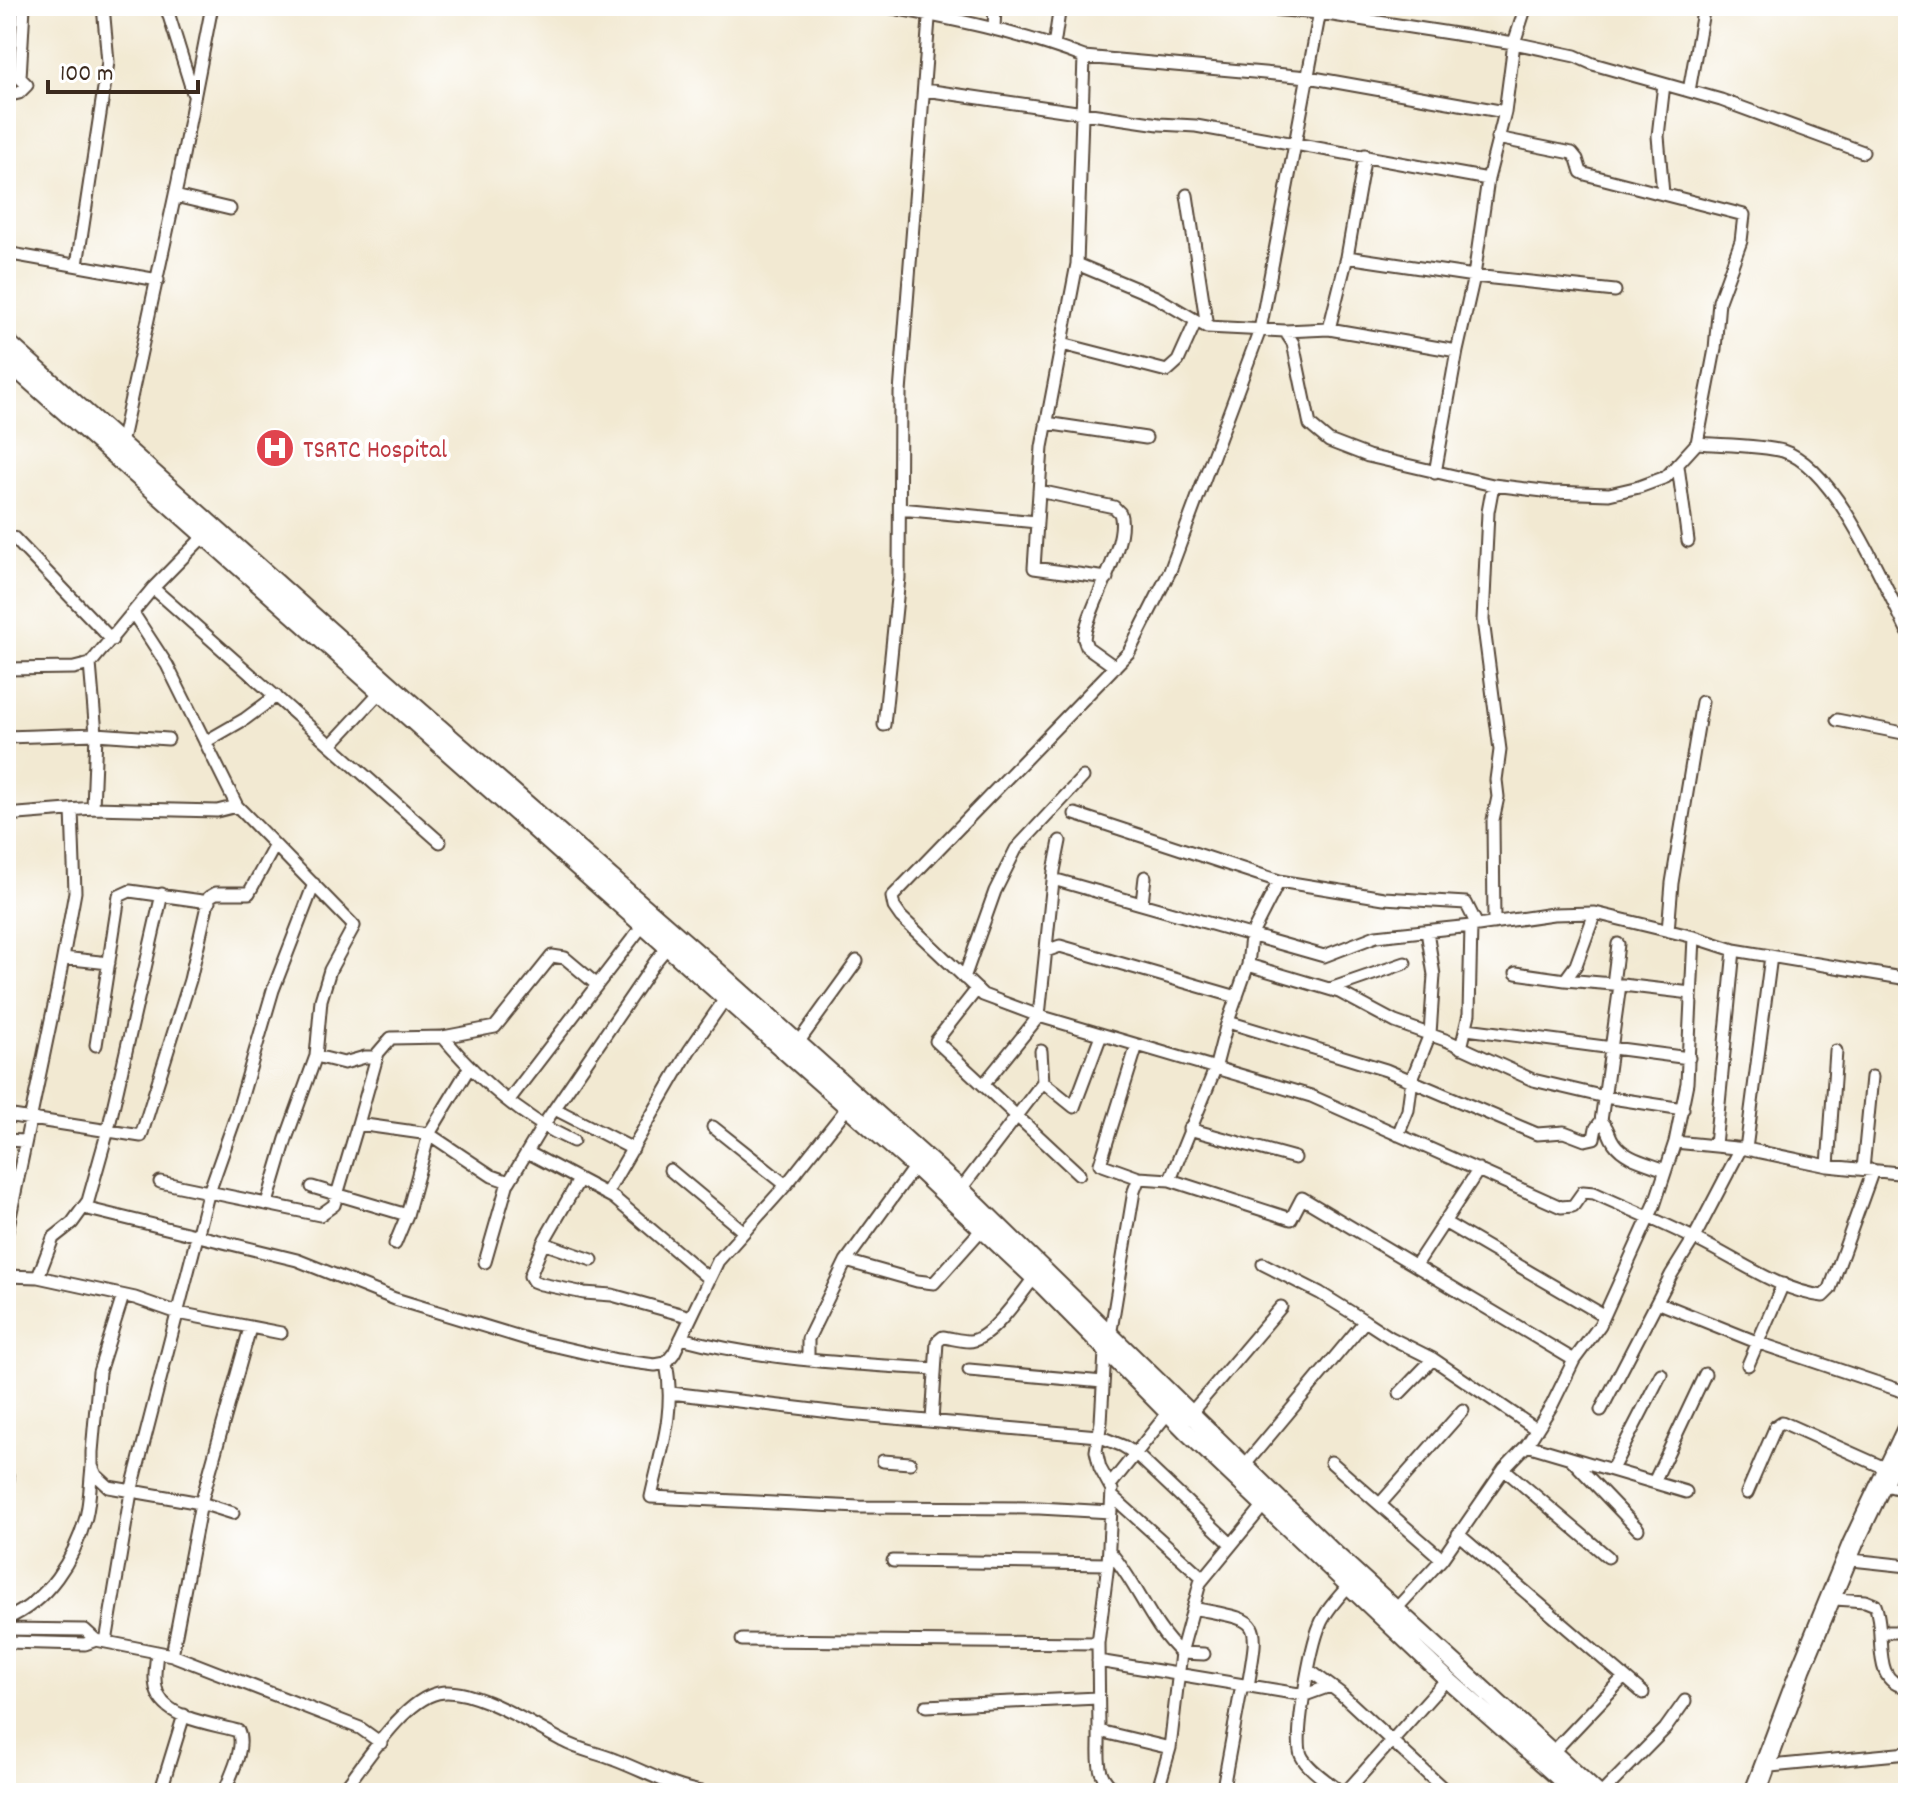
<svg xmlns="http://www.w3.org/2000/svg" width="1914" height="1799" viewBox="0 0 1914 1799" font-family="Dekko,sans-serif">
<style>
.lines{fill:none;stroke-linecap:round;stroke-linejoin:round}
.minor-casing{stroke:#564739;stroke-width:15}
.highway-casing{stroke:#564739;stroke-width:20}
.minor{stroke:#fff;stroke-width:11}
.highway{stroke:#fff;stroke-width:16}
.labels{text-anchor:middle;stroke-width:8;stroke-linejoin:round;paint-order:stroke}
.health-label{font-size:26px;fill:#be3a42;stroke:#fff;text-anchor:start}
</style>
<rect width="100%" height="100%" fill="#fff"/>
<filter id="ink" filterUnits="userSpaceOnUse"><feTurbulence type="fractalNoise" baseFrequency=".0125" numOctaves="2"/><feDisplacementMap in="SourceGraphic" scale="16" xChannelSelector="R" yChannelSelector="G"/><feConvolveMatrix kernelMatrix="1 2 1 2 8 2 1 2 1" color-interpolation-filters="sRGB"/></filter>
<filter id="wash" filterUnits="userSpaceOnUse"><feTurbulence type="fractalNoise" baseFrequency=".006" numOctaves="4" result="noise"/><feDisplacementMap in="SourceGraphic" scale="32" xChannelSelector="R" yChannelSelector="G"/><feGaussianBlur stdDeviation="1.8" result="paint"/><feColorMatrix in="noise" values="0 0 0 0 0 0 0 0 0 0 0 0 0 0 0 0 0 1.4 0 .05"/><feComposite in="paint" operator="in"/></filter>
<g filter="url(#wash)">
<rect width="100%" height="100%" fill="#f2e9d2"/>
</g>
<g filter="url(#ink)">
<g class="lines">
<defs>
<path id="minor" d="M166 6 193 93
M882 6C950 18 1019 32 1084 57L1308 77 1505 112
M1235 6 1320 13 1514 43 1575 56 1593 64 1721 100 1863 152
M1321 6 1260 330 1170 571 1129 652 892 897 894 907 901 917 983 995 1039 1016 1311 1096 1561 1207 1573 1206 1583 1192 1594 1193C1629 1209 1664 1223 1697 1240 1737 1259 1779 1291 1823 1296L1830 1289 1873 1170
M994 29 995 6
M1054 46 1060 6
M1084 57 1077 264 1042 447 1034 568 1107 578
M925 90 1159 124 1196 126 1488 179
M1689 91 1704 6
M6 96 19 93 27 85 20 78 24 6
M1663 194 1658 136 1664 84
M1187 195 1207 327
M175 196 230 209
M6 253 158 280
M1347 257 1474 276 1615 291
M1077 264 1156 297 1207 327 1285 331 1293 343 1310 425 1329 441 1368 456 1493 485 1552 492 1609 494 1639 487 1666 477 1697 443 1715 349 1719 301 1741 241 1744 215 1585 174 1581 172 1577 159 1572 153 1497 138
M77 265 108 62 103 6
M1329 329 1347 257 1365 155
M1285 331 1329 329 1457 351
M1062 344 1167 371 1178 361 1196 321
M1046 423 1146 438
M1697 443C1721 445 1761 445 1783 451 1836 467 1884 585 1908 632
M121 444 178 181 212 6
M1678 466 1688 541
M1435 473 1457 351 1474 276 1488 179 1505 112 1514 43 1526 6
M1493 485 1488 512 1483 620 1500 750 1496 780 1498 797 1493 820 1494 923
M1039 491 1114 507 1120 513C1130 544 1087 607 1084 639L1087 647 1115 667
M900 509 1037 522
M6 536 14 538 112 640
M153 588 440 842
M133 613 167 665 237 806 354 926 330 970 321 1000 316 1056 286 1139 267 1203
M90 664 96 734 93 808
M6 669 74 668 90 664 153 588 204 536
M1837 720 1908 734
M884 725 899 578 900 393 930 6
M6 737 96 734 168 739
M205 742 245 719 276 696
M331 745 380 692
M1075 814 1279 881 1384 898 1466 903 1477 925
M6 815 93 808 217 811 237 806
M1053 879 1324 956 1376 936 1471 926 1553 914 1595 913 1694 937 1687 1083 1675 1142 1654 1206 1600 1325 1574 1360 1552 1405 1527 1445 1504 1469 1442 1559 1396 1609
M1142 903 1145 877
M1668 931 1672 883 1702 702
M1694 937 1734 950 1908 979
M1046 951 1060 946 1237 997
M63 958 109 963
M1248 965 1339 992 1395 1022 1448 1041 1533 1080 1605 1097 1683 1109
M1516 973 1565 980 1576 965 1595 913
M964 978 995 891 1016 849 1083 777
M1565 980 1613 984 1618 944
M596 984 565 958 552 956 495 1027 443 1037 391 1038 378 1053 358 1124 429 1134 492 1176 509 1182 542 1127 655 962 672 941
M1614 984 1691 993
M977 989 936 1041 1079 1174
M1330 989 1405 963
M1228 1022 1386 1070 1537 1134 1564 1132 1585 1140 1594 1138 1596 1128 1601 1121C1609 1127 1608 1135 1614 1143 1625 1159 1648 1163 1665 1170
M1467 1029 1689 1058
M443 1037C478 1079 522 1118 573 1141
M797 1044 857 961
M96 1045 119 896 130 891 209 902
M1137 1045 1100 1164 1139 1178
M1461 1048 1469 1014 1471 926
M316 1056 344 1063 365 1057H377
M1043 1082 1074 1107 1101 1035
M984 1084 1039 1016 1054 871 1060 841
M509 1100 643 925
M555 1109 633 1149
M6 1115 141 1136 190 980 209 897 216 893H249L275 845
M1601 1121 1620 985
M713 1127 786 1185
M1189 1129 1295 1158
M1398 1135 1408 1110 1412 1079 1430 1034 1434 975 1427 931
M6 1140 24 1141
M1675 1142 1746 1149 1828 1166 1908 1174
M1715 1145 1734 950
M1746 1149 1771 956
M529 1153 614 1198 709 1279
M1828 1166 1836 1051
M1863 1169 1872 1077
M670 1170 743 1231
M579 1180 545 1239 530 1276 533 1281 541 1284 584 1293 612 1295 691 1317
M1170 1180 1215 1069 1226 1027 1248 965 1251 936 1279 881
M160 1182 320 1215 334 1205 358 1124
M312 1187 407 1215
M961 1189 1043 1082 1041 1051
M606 1194 689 1051 725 999
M84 1208 297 1260 395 1299 530 1340 617 1360 655 1365 666 1363 674 1353 718 1261 786 1185 847 1108
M1444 1222 1603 1315
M6 1236 57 991 75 892 72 810
M543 1243 592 1260
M395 1244 407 1215 429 1134 469 1068
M846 1261 917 1281 934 1283 982 1229
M485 1262 508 1182
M1263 1264 1320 1293 1365 1321
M1416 1265 1479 1169
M6 1276 38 1277 135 1298 178 1313 281 1333
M38 1277 53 1238 72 1223 88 1201 108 1130 162 894
M123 1296 99 1372 92 1452V1466L96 1475 109 1487 201 1503 233 1513
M1657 1302 1759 1343 1908 1393
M681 1338C763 1360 850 1364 934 1369
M808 1360V1339L846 1261 918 1162
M666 1363C676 1411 661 1450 651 1497L859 1507 1039 1508 1111 1512
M1748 1365 1783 1284
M969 1370 1103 1382
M671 1393 848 1414 1098 1436 1123 1446 1136 1454 1231 1544
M1400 1393 1433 1359
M1601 1410 1671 1275 1694 1238 1741 1148
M1190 1414 1281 1307
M932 1421 937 1342 943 1337C951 1338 961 1341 969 1341 990 1341 1021 1294 1034 1278
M1527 1445 1686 1492
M1572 1460 1638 1529
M883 1461 910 1463
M1331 1462 1442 1559
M1244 1466 1365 1321 1391 1338 1433 1359 1536 1429
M1504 1469 1608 1557
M1612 1469 1661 1374
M1654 1482 1705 1374
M1111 1484 1172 1408
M1886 1485 1908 1491
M1747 1493 1776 1426 1782 1422 1885 1468
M6 1494 8 1478
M1112 1496 1203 1578
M1380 1504 1463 1410
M1458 1534 1643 1693
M1109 1551C1137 1582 1150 1625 1181 1653L1204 1654
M1852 1560 1908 1566
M893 1561 1108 1564
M1835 1599 1865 1601 1875 1605C1887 1634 1869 1683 1908 1687
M1193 1608C1261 1622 1260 1615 1248 1686
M6 1619C47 1602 74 1560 86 1517 90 1501 90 1483 92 1467
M6 1629 85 1630 96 1640 172 1655 360 1728 381 1743
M1880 1632H1908
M742 1640 1098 1643
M6 1642 85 1644 96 1640
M106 1642 131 1492 207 1198 237 1113 273 990 314 884
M157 1652C156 1665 152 1683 159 1696 171 1720 215 1724 238 1731 246 1748 230 1776 224 1793
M172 1655 201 1503 250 1328
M1098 1661 1305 1695 1330 1686
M1309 1670 1340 1693 1448 1793
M926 1706 1098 1698
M1099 1731C1100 1759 1093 1776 1119 1793
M1170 1748 1099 1731 1098 1643 1108 1564 1112 1490 1100 1468 1096 1451 1101 1422 1105 1352 1110 1336 1134 1191 1139 1178 1170 1180 1291 1219 1302 1198 1574 1360
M1552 1753 1624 1677
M1771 1766 1908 1753
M160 1793 184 1715
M341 1793C364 1765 402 1701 438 1693 471 1685 534 1726 563 1741 579 1750 598 1753 615 1760 647 1772 672 1788 707 1793
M1157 1793 1170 1748 1181 1653 1200 1583 1264 1505
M1222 1793 1242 1685
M1342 1793C1330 1783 1307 1769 1301 1755 1294 1735 1311 1646 1320 1625 1326 1610 1339 1597 1349 1585
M1345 1793 1447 1679
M1602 1793 1665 1729 1685 1701
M1750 1793 1798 1666 1849 1542 1908 1418
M1760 1793 1805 1669 1857 1545 1908 1438"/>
<path id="highway" d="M6 341 409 701 700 955 961 1189 1332 1551 1597 1793
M6 360 914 1166 1043 1286 1187 1432 1447 1679 1576 1793"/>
</defs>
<use href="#minor" class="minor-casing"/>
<use href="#highway" class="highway-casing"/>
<use href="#minor" class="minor"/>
<use href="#highway" class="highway"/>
</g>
</g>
<defs>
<symbol id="hospital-disc" viewBox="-11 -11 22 22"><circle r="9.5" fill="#e0444e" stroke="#fff"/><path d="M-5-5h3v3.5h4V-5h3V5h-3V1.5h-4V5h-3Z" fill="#fff"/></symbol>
</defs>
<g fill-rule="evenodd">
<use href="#hospital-disc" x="253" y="426" width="44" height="44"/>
</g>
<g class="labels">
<g class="health-label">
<text x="303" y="457">TSRTC Hospital</text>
</g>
</g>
<rect width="1914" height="1799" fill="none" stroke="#fff" stroke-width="32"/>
<path d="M48 80v12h150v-12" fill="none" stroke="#3b2a1e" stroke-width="4"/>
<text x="60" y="80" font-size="24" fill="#3b2a1e" stroke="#ffffff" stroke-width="6" paint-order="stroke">100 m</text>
</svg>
